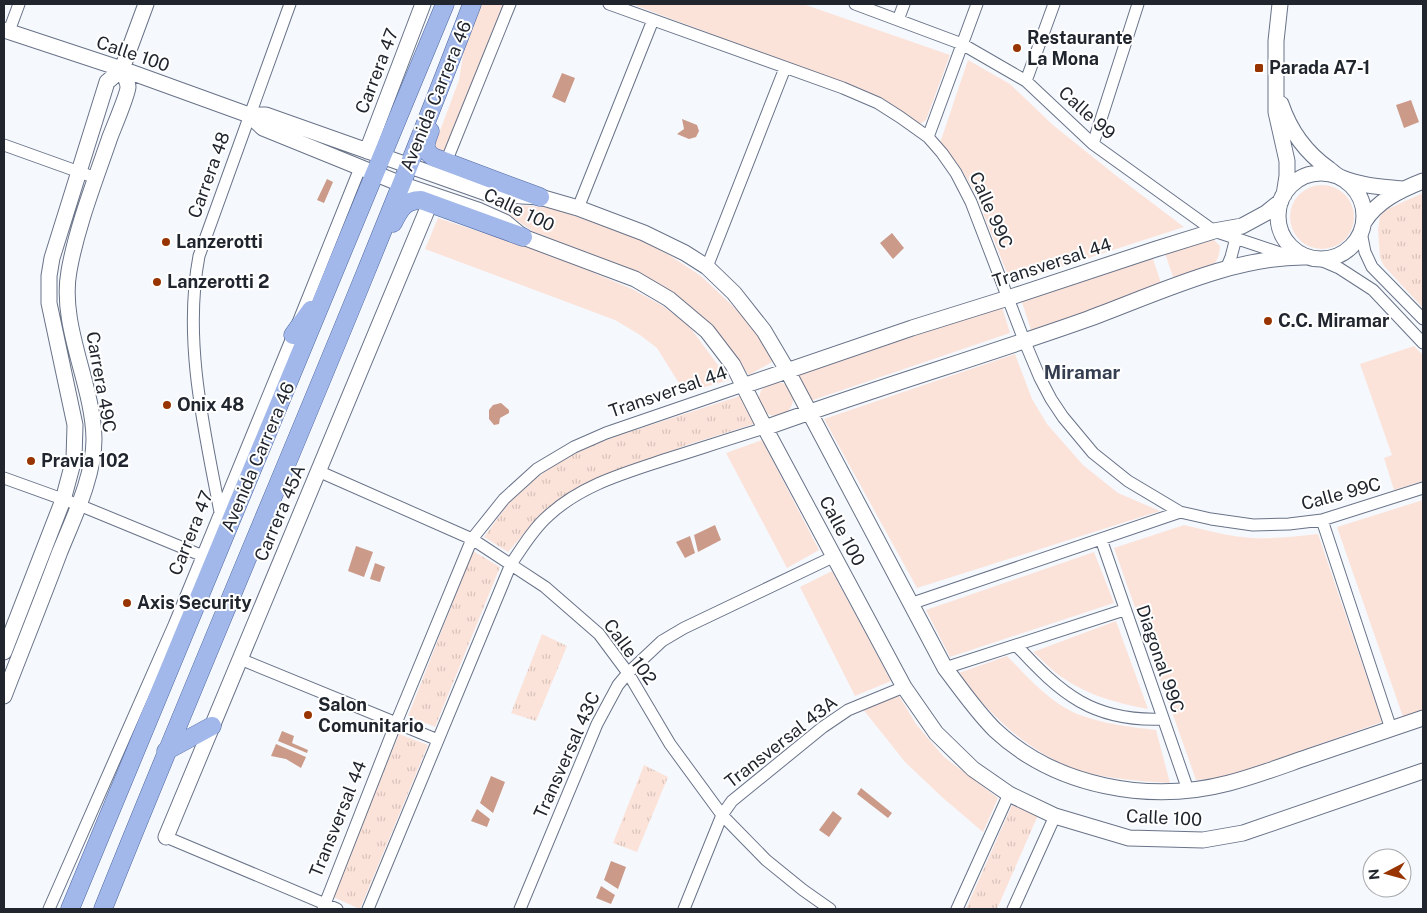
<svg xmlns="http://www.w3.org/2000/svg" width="1427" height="913" viewBox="0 0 1427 913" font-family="'Public Sans',sans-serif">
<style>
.grass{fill:#fce3da}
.park{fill:url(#park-tufts)}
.water{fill:#cb9a89}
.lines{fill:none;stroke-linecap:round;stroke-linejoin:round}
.street-casing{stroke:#697388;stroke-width:13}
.secondary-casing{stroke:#697388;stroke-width:17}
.primary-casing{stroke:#4d669f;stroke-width:19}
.street{stroke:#fff;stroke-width:11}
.secondary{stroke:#fff;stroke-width:15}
.primary{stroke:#a2b8ea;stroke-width:18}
.poi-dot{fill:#983400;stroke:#fff;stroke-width:2}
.labels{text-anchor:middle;stroke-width:4;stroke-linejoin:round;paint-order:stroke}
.poi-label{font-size:18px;font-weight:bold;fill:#21262e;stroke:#fff;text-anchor:start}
.street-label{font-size:18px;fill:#21262e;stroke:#fff}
.neighbourhood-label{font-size:19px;font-weight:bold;fill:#353e51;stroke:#fff}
</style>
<defs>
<pattern id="park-tufts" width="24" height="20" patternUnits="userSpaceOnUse" patternTransform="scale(1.25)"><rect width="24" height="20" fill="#fce3da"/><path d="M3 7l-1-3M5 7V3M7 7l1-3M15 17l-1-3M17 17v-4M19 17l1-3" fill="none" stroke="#d8c3bb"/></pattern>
</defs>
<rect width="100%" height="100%" fill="#f5f8fd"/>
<path class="grass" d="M482 4H503L443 154 436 149 435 144 459 80 464 49Z
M632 4H803L950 55 926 120 920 124 880 98Z
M968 60 1010 84 1053 125 1114 174 1184 227 1011 283 976 195 962 170 940 143Z
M1290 217a32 32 0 1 1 64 0a32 32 0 1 1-64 0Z
M491 202 552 208 637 238 669 255 701 276 739 312 760 338 774 361 749 375 710 328 647 278 532 231Z
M438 218 559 258 632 289 663 306 689 326 729 380 685 393 657 348 640 335 615 320 425 249Z
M1212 238 1220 246C1219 274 1197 273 1174 280L1164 250Z
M1152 256 1162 286 1031 330 1021 299Z
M1002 307 1010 333 810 401 797 375Z
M1414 346 1423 355V481L1394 490 1384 458 1392 455 1360 364Z
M1015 354 1032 399 1047 424 1083 465 1118 493 1160 511 917 588 824 419Z
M759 399a17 17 0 1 1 34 0a17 17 0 1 1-34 0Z
M762 440 819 550 787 568 726 453Z
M1423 500V710L1403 717 1337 527Z
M1184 525C1206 530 1230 537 1253 538 1275 539 1297 536 1318 534L1382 722 1226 777 1196 780 1114 548Z
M1094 552 1114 603 950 657 926 610Z
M832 571 891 681 855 696 800 587Z
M1116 621 1148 709C1117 703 1089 696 1063 678 1052 671 1043 660 1033 652Z
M1007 656C1028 677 1051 704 1080 715 1104 724 1130 727 1156 730L1170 783C1140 781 1104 779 1075 769 1027 751 988 714 959 673Z
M898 694 916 724 944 757 998 798 983 832 943 798 905 762 862 708Z"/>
<path class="park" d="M1423 193V308L1384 266 1380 258 1378 230 1380 216 1384 211 1390 208Z
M743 395 757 423 690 444 590 481 567 495 543 512 508 552 484 537 508 504 540 475 577 451 620 435Z
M473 551 500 567 435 727 408 716Z
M542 634 567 646 536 721 511 713Z
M399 734 428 745 360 909 333 897Z
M644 765 668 777 637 852 613 843Z
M1012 805 1038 815 997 909H966Z"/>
<path class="water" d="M562 73 575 78 565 103 552 97Z
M1411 100 1419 122 1404 128 1396 105Z
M682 119 697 125 699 131 696 137 689 139 677 134 684 129Z
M327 179 333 182 324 203 317 200Z
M892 233 904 248 893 259 880 243Z
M501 403 509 410V413L500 418 499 424 494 425 489 419V410L493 405Z
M715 525 721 540 698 552 694 535Z
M690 536 695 553 685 558 676 542Z
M356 546 373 552 364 577 348 571Z
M375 563 385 567 380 582 370 579Z
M282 731 294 736 292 743 308 750 307 753 278 741Z
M276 744 306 757 301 768 286 759 271 756Z
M491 776 505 782 493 813 480 803Z
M861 788 892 813 888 818 857 794Z
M477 809 490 819 487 827 471 821Z
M833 811 842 818 829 837 819 830Z
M611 861 626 867 618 889 604 880Z
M601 886 615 895 611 904 596 898Z"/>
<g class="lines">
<defs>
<path id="street" d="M609 4 843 88 878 103 900 117 928 137 942 153 956 173 971 202 1024 340 1040 378 1051 399 1063 417 1093 453 1128 481 1180 512 1211 519 1253 525 1289 524 1322 520 1423 488
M855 4 962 44 1026 81 1093 144 1214 231 1289 256
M898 20 904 4
M9 31 19 4
M1026 81 1054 4
M928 137 977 4
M1093 144 1138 4
M4 145 96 178
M446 162 510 4
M578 208 653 20
M1361 232 1365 252 1372 267 1423 319
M1318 259 1339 268 1373 290 1423 343
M707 267 785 68
M1226 269 1231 257 1236 238
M318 471 472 539 545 587 599 634 628 673 670 744 722 815 766 860 803 890 830 909
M4 478 79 505 203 556
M220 512C204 429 183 340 199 256L290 4
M1322 520 1391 729
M1101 539 1188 790
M910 604 1180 512
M1016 645C1061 694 1093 722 1163 719
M240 659 438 740
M945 668 1124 610
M166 837 337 909
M49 909 174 625 293 335 360 168
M323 909 396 723 472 539 504 499 537 469 574 447 606 433 743 386
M368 909 511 564C522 548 533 529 548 516 581 485 625 473 667 459 699 449 732 438 765 428
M520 909 597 724 618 685 628 673 662 641 684 628 835 556
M684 909 722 815 732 801 823 727 848 710 904 687
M957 909 1009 794
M1013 909 1055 816"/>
<path id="secondary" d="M1280 4 1276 41V112L1287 161V176L1284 195
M4 30 122 69 249 115H266L489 194 540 197 578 208 644 233 685 253 707 267 734 293 764 331 787 370 945 668C961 689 976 711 995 730 1056 787 1149 804 1229 783 1256 776 1282 766 1308 757 1347 744 1385 731 1423 718
M1281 104C1290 131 1305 152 1329 169 1333 172 1337 176 1342 178 1361 186 1383 187 1403 189
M249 115 263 128 401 184 478 210 505 222 523 237 635 279 669 299 707 331 733 365 765 428 904 687 936 733 973 769 1009 794 1055 816 1129 838 1203 840 1243 833 1423 771
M367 151 423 4
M1278 216a43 43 0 1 1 86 0a43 43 0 1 1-86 0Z
M1364 222C1377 201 1400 190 1423 181
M743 386 912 328 1008 298 1156 249 1214 231 1242 226 1266 213 1281 201
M765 428C872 389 981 357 1088 319 1156 294 1234 256 1306 257
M4 652 63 500 74 459 75 425 49 303V276L52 258 107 82 122 69 146 4
M4 696C22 649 41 602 59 554 73 519 94 477 94 439 93 383 59 326 69 271 77 226 95 181 110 137 113 129 128 94 128 87 128 82 124 75 122 69
M166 837 430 203"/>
<path id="primary" d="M430 131C426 142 422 149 433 157L540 197
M393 223C400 209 405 200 421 200L523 237
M293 335 311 310
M166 751 212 726
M70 909 445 4
M103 909C224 607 356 308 472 4"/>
</defs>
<use href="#street" class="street-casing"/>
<use href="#secondary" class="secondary-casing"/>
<use href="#primary" class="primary-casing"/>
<use href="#street" class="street"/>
<use href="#secondary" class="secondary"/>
<use href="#primary" class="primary"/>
</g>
<g class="poi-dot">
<circle cx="1017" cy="48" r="5"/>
<rect x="1254" y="63" width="10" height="10" rx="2.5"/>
<circle cx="166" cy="242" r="5"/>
<circle cx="157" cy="282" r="5"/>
<circle cx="1268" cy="321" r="5"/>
<circle cx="167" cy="405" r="5"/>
<circle cx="31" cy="461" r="5"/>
<circle cx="127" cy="603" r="5"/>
<circle cx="308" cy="715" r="5"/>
</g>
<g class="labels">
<g class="poi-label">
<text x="1027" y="44">Restaurante<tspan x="1027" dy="21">La Mona</tspan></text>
<text x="1269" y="74">Parada A7-1</text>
<text x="176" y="248">Lanzerotti</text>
<text x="167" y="288">Lanzerotti 2</text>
<text x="1278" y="327">C.C. Miramar</text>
<text x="177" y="411">Onix 48</text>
<text x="41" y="467">Pravia 102</text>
<text x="137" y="609">Axis Security</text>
<text x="318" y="711">Salon<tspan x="318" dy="21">Comunitario</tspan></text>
</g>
<g class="street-label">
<text transform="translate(133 54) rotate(19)" y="6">Calle 100</text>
<text transform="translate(377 71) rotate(-69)" y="6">Carrera 47</text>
<text transform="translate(436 96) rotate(-68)" y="6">Avenida Carrera 46</text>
<text transform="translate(1087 113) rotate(42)" y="6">Calle 99</text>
<text transform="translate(209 175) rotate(-70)" y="6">Carrera 48</text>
<text transform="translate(519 210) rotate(26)" y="6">Calle 100</text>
<text transform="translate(991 210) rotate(66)" y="6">Calle 99C</text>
<text transform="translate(1052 263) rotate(-18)" y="6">Transversal 44</text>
<text transform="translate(101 382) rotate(80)" y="6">Carrera 49C</text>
<text transform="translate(668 392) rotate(-19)" y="6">Transversal 44</text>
<text transform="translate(258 457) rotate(-67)" y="6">Avenida Carrera 46</text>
<text transform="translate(1341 494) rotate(-15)" y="6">Calle 99C</text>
<text transform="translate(280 513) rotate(-67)" y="6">Carrera 45A</text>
<text transform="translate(842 531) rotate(62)" y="6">Calle 100</text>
<text transform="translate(191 533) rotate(-68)" y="6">Carrera 47</text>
<text transform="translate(630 652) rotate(54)" y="6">Calle 102</text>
<text transform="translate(1160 659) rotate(71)" y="6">Diagonal 99C</text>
<text transform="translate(781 742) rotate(-38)" y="6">Transversal 43A</text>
<text transform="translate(567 755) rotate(-66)" y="6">Transversal 43C</text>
<text transform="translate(1164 818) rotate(3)" y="6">Calle 100</text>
<text transform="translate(338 819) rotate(-68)" y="6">Transversal 44</text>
</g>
<g class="neighbourhood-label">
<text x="1082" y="379">Miramar</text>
</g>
</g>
<rect width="1427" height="913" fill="none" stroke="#21262e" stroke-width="10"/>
<g transform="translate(1387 873) rotate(264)"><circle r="24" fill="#ffffff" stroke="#a6a8ab"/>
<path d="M0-4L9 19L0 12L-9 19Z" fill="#983400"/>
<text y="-8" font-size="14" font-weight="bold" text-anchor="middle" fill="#21262e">N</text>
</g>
</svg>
